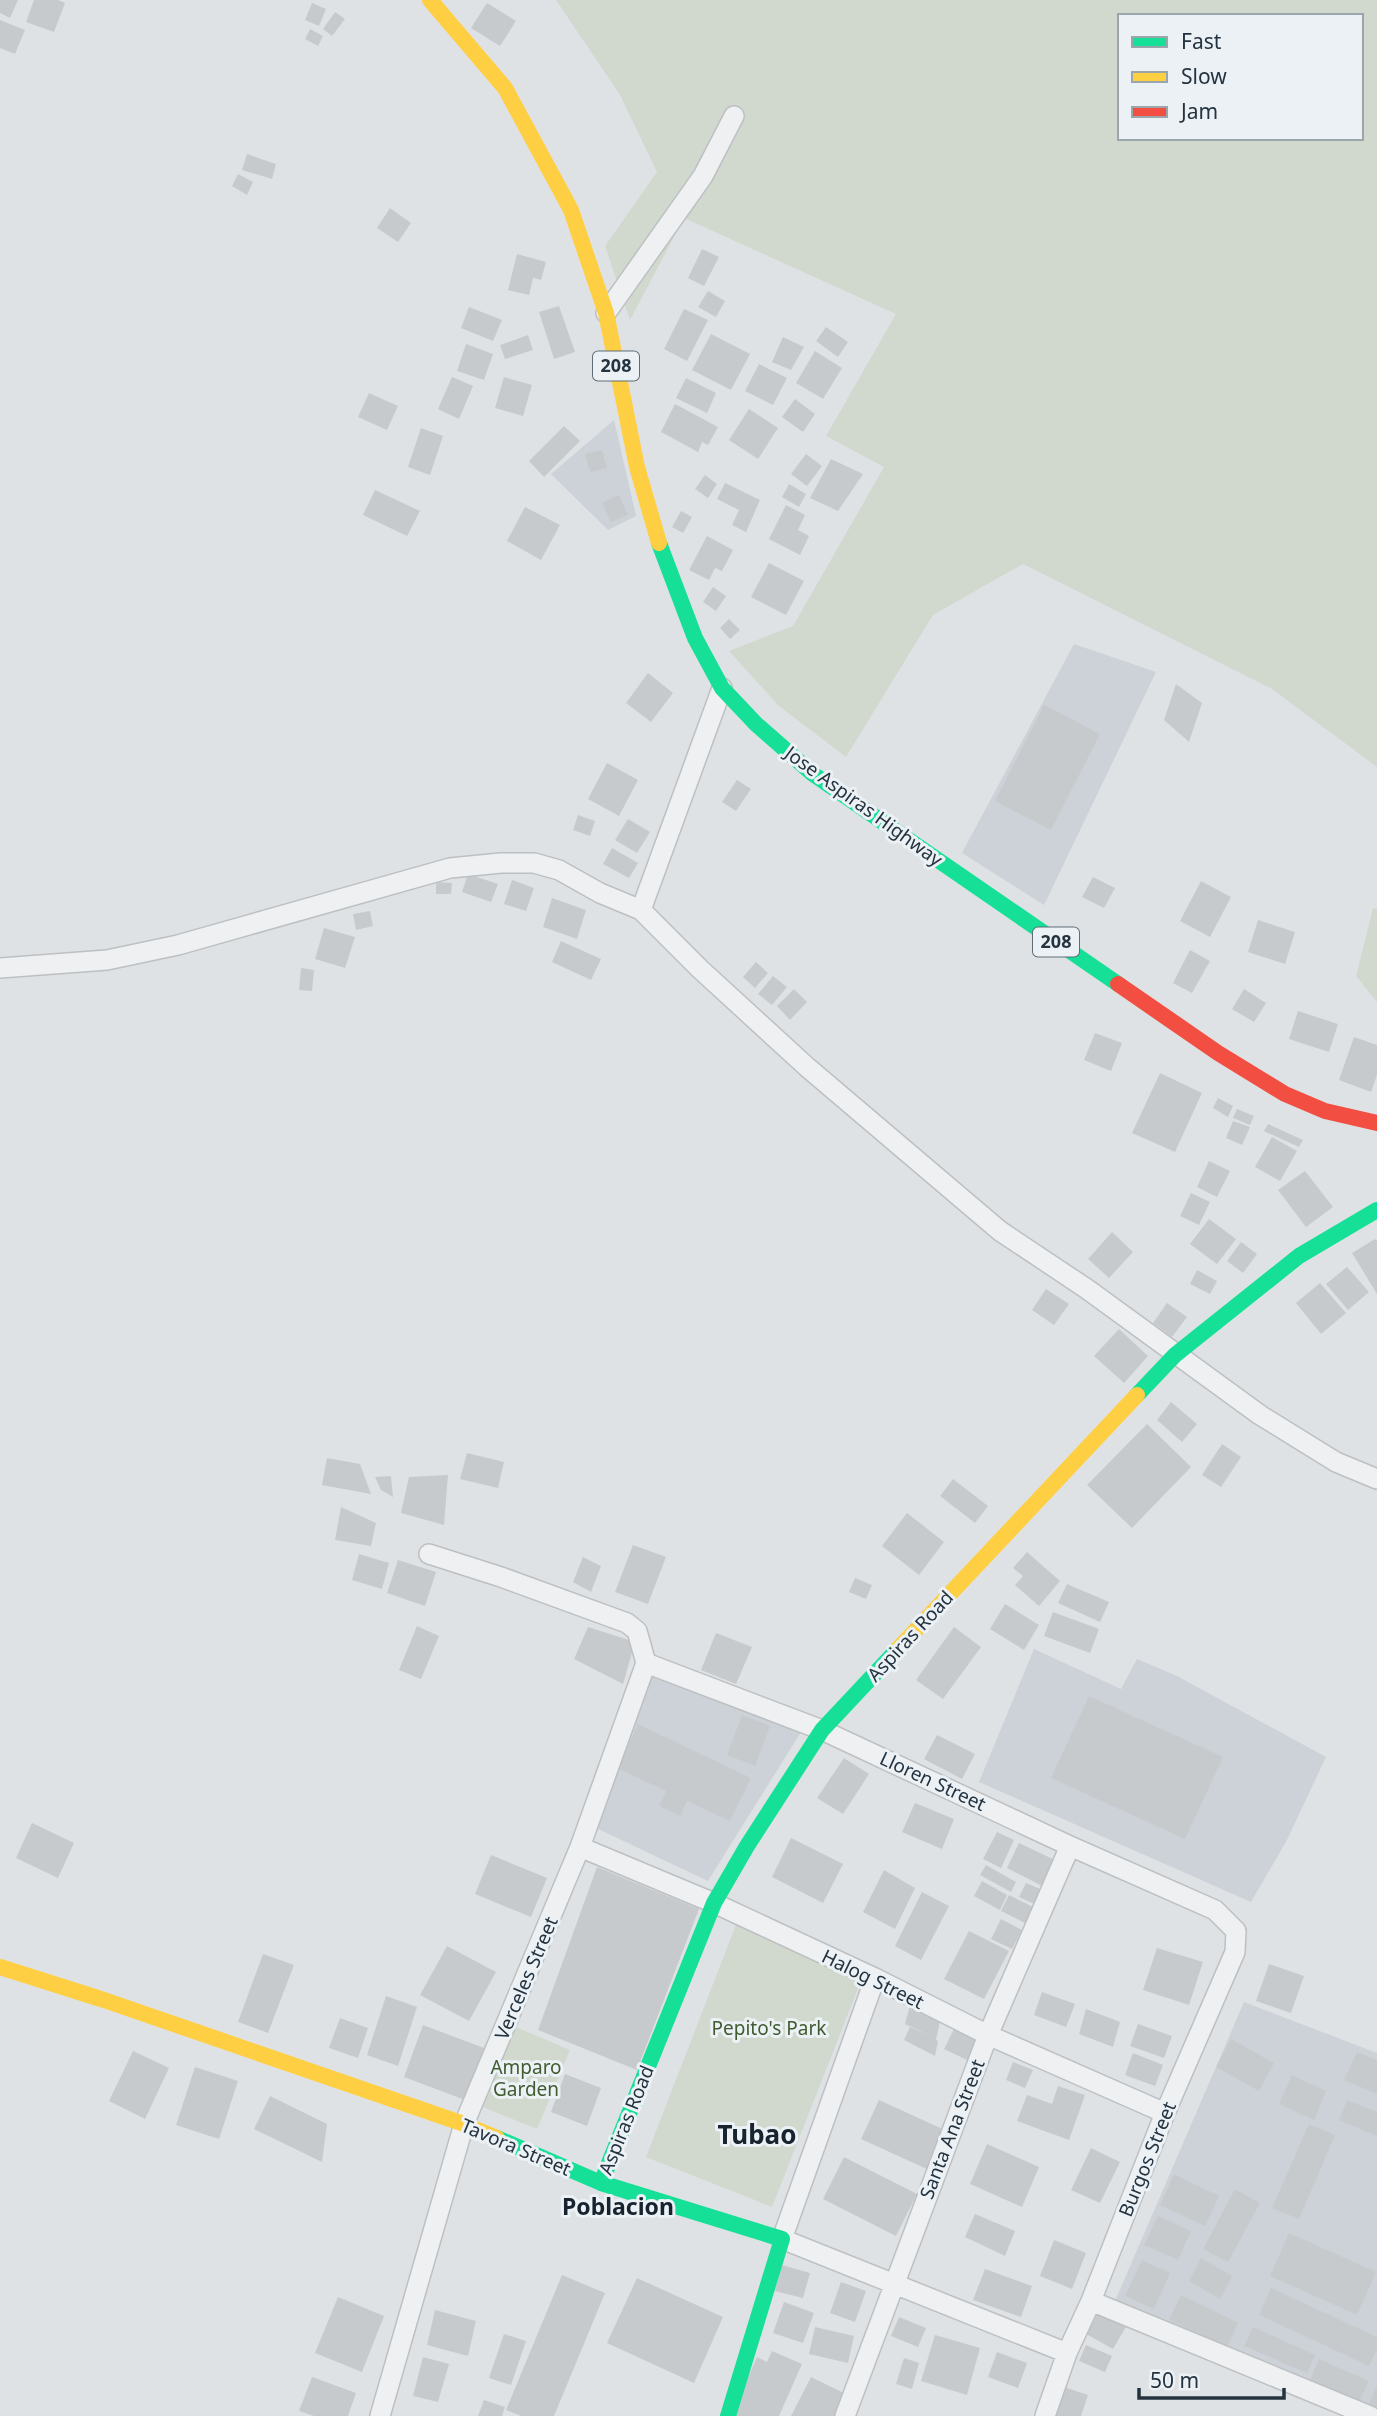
<svg xmlns="http://www.w3.org/2000/svg" width="1377" height="2416" viewBox="0 0 1377 2416" font-family="'Noto Sans',sans-serif">
<style>
.built{fill:#ccd2d8}
.green{fill:#d1d9ce;fill-rule:evenodd}
.building{fill:#c7cacd}
.lines{fill:none;stroke-linecap:round;stroke-linejoin:round}
.street-casing{stroke:#bdc0c2;stroke-width:22}
.street{stroke:#eef0f2;stroke-width:19}
.fast{stroke:#16e098;stroke-width:16}
.slow{stroke:#ffcf43;stroke-width:16}
.jam{stroke:#f24e42;stroke-width:16}
.labels{text-anchor:middle;stroke-width:6;stroke-linejoin:round;paint-order:stroke}
.shield{fill:#ebf1f5;stroke:#606c76;stroke-width:2}
.shield-label{font-size:18px;font-weight:bold;fill:#24333f}
.street-label{font-size:19px;fill:#24333f;stroke:#ebf1f5}
.park-label{font-size:19px;fill:#415c30;stroke:#ebf1f5}
.quarter-label{font-size:23px;font-weight:bold;fill:#17242f;stroke:#ebf1f5}
.district-label{font-size:26px;font-weight:bold;fill:#17242f;stroke:#ebf1f5}
</style>
<rect width="100%" height="100%" fill="#dfe2e4"/>
<path class="built" d="M614 420 636 516 608 530 551 474Z
M1074 644 1156 672 1044 905 962 853Z
M1034 1649 1121 1689 1137 1659 1177 1676 1326 1757 1287 1840 1251 1902 979 1782Z
M651 1671 801 1732 708 1881 594 1827Z
M1244 2002 1377 2053V2414L1115 2301Z"/>
<path class="green" d="M556 0H1377V767L1272 689 1023 564 933 615 846 757 779 706 729 651 793 626 884 467 826 436 896 314 684 218 630 320 605 246 657 172 620 95ZM1120 16H1361V138H1120Z
M1373 908 1377 909V1002L1356 976Z
M737 1922 863 1976 772 2207 646 2157Z
M516 2027 570 2050 537 2129 483 2107Z"/>
<path class="building" d="M0 0H18L10 18 0 13Z
M34 0H58L65 3 54 32 26 22Z
M312 3 326 9 319 26 305 20Z
M487 3 516 21 500 46 471 28Z
M335 12 345 19 332 36 323 29Z
M0 20 25 30 15 54 0 48Z
M310 29 323 36 318 46 305 39Z
M247 154 276 164 272 179 242 170Z
M238 174 253 182 247 195 232 186Z
M390 208 411 223 398 242 377 228Z
M702 249 719 257 704 286 688 278Z
M517 254 546 262 541 280 533 278 529 295 508 290Z
M708 291 725 301 716 317 698 307Z
M559 306 575 352 554 359 539 312Z
M469 307 502 320 493 341 461 328Z
M684 309 708 320 687 361 664 349Z
M826 327 848 342 838 357 816 341Z
M711 334 750 354 731 390 692 370Z
M528 335 533 350 505 359 500 345Z
M783 337 804 347 791 370 772 362Z
M466 344 493 354 484 380 457 371Z
M815 351 842 368 823 399 796 383Z
M759 364 787 378 773 405 745 391Z
M452 377 473 386 459 419 438 409Z
M504 377 532 385 523 416 495 408Z
M686 378 716 393 707 413 676 398Z
M369 393 398 406 387 430 358 417Z
M795 399 815 414 803 432 782 417Z
M675 404 718 427 708 445 702 442 698 452 661 432Z
M749 409 778 428 758 459 729 440Z
M564 426 580 441 544 477 529 461Z
M421 428 443 436 430 475 408 467Z
M602 450 607 468 590 472 585 454Z
M806 454 822 466 807 486 791 474Z
M831 459 863 474 838 511 810 498Z
M705 475 717 484 708 498 695 489Z
M725 483 760 500 746 532 732 525 739 510 717 499Z
M789 484 806 494 799 507 782 497Z
M375 490 420 511 407 536 363 515Z
M619 495 628 515 611 522 602 503Z
M786 505 805 515 798 530 809 536 800 555 769 539Z
M525 507 560 525 541 560 507 541Z
M681 511 692 517 683 533 672 527Z
M707 536 733 550 722 571 715 568 709 580 689 570Z
M769 563 804 581 786 615 751 597Z
M713 587 726 596 716 611 703 602Z
M729 619 740 630 730 639 720 628Z
M648 673 673 693 651 722 626 703Z
M1176 684 1202 703 1189 742 1164 720Z
M1044 705 1100 734 1051 830 995 801Z
M607 763 638 780 619 816 588 799Z
M737 780 751 789 736 811 722 802Z
M578 815 595 821 590 836 573 830Z
M628 819 650 832 637 853 615 840Z
M612 848 638 863 629 878 603 864Z
M468 874 498 884 491 902 462 892Z
M1093 877 1115 888 1104 908 1082 897Z
M512 880 534 888 526 911 504 904Z
M1201 881 1231 897 1210 937 1180 921Z
M436 882 452 883 451 894H436Z
M552 898 586 910 577 939 543 927Z
M370 911 373 926 356 930 353 914Z
M1258 920 1295 932 1285 964 1248 952Z
M324 928 355 937 345 968 315 959Z
M561 941 601 959 591 980 552 962Z
M1190 950 1210 961 1192 993 1173 983Z
M756 962 768 973 755 988 743 977Z
M301 968 314 970 312 991 299 990Z
M773 976 787 987 772 1005 758 994Z
M794 989 807 1002 790 1020 777 1006Z
M1244 989 1266 1003 1254 1022 1232 1009Z
M1298 1011 1338 1024 1329 1052 1289 1039Z
M1095 1033 1122 1043 1111 1071 1084 1060Z
M1354 1037 1377 1045V1075L1371 1092 1339 1080Z
M1160 1073 1202 1093 1175 1152 1132 1133Z
M1218 1098 1233 1106 1228 1117 1213 1108Z
M1237 1109 1254 1116 1250 1125 1233 1118Z
M1233 1121 1250 1127 1242 1145 1226 1138Z
M1268 1124 1303 1140 1299 1147 1264 1131Z
M1272 1137 1297 1151 1280 1181 1255 1167Z
M1209 1161 1230 1171 1217 1197 1197 1187Z
M1305 1171 1333 1207 1306 1227 1278 1190Z
M1191 1193 1210 1202 1199 1225 1180 1216Z
M1209 1219 1236 1239 1217 1264 1190 1244Z
M1112 1232 1133 1252 1109 1278 1088 1259Z
M1375 1239 1377 1241V1294L1352 1253Z
M1241 1242 1257 1254 1243 1273 1227 1261Z
M1347 1267 1369 1292 1348 1310 1326 1284Z
M1197 1270 1217 1281 1210 1294 1190 1284Z
M1320 1283 1346 1313 1321 1334 1296 1303Z
M1046 1289 1069 1304 1054 1325 1032 1310Z
M1167 1303 1187 1317 1172 1337 1153 1323Z
M1119 1329 1148 1356 1124 1383 1094 1356Z
M1171 1402 1197 1424 1182 1442 1157 1420Z
M1147 1424 1191 1467 1132 1528 1087 1485Z
M1222 1444 1241 1457 1221 1487 1202 1475Z
M467 1453 504 1462 498 1488 460 1479Z
M327 1458 360 1464 371 1494 322 1485Z
M448 1475 444 1525 401 1513 409 1477Z
M391 1476 393 1497 381 1490 375 1477Z
M953 1479 988 1506 975 1523 940 1496Z
M341 1507 376 1523 371 1546 335 1540Z
M907 1513 944 1542 919 1575 882 1546Z
M633 1545 666 1557 648 1604 615 1592Z
M1027 1552 1060 1581 1039 1606 1015 1585 1023 1576 1013 1568Z
M359 1554 389 1563 382 1589 352 1580Z
M583 1557 601 1566 591 1592 573 1582Z
M398 1560 436 1572 425 1606 387 1593Z
M855 1578 872 1585 866 1599 849 1592Z
M1067 1584 1109 1602 1100 1622 1058 1603Z
M1005 1604 1039 1625 1024 1650 990 1629Z
M1053 1612 1099 1629 1090 1653 1044 1636Z
M417 1626 439 1636 421 1679 399 1670Z
M588 1627 635 1642 623 1684 574 1659Z
M954 1627 981 1647 943 1699 916 1680Z
M716 1633 752 1647 736 1684 701 1670Z
M1089 1696 1223 1757 1185 1839 1051 1778Z
M742 1715 770 1726 755 1766 727 1755Z
M638 1724 751 1778 730 1821 687 1801 680 1816 659 1806 666 1791 617 1768Z
M937 1735 975 1754 962 1779 924 1759Z
M844 1758 869 1774 843 1814 817 1798Z
M915 1803 954 1819 942 1849 902 1832Z
M32 1823 74 1843 58 1878 16 1858Z
M997 1832 1014 1840 1001 1868 983 1859Z
M791 1838 843 1864 823 1903 772 1877Z
M1019 1843 1059 1862 1046 1888 1007 1868Z
M491 1855 547 1878 531 1917 475 1894Z
M986 1865 1016 1882 1011 1892 980 1875Z
M597 1867 699 1909 637 2070 538 2030Z
M884 1870 915 1888 895 1929 863 1912Z
M982 1881 1007 1895 1000 1910 974 1896Z
M1026 1883 1047 1892 1041 1907 1019 1897Z
M922 1892 949 1906 921 1960 895 1946Z
M1009 1895 1039 1910 1031 1926 1001 1911Z
M1001 1919 1022 1930 1012 1949 991 1939Z
M969 1931 1009 1951 984 1999 944 1979Z
M447 1946 496 1972 469 2021 420 1995Z
M1157 1948 1203 1962 1189 2005 1143 1990Z
M263 1954 294 1965 268 2033 238 2022Z
M1269 1964 1304 1976 1291 2013 1256 2001Z
M1042 1992 1075 2004 1066 2027 1034 2015Z
M386 1996 417 2007 398 2066 367 2055Z
M911 2002 941 2016 936 2040 938 2041 935 2056 904 2040 910 2027 931 2036 905 2024Z
M1086 2009 1120 2022 1113 2047 1079 2034Z
M340 2018 368 2028 358 2058 329 2048Z
M1138 2024 1172 2036 1164 2058 1130 2046Z
M423 2025 484 2048 465 2100 404 2077Z
M956 2025 982 2038 971 2062 944 2049Z
M1231 2039 1274 2063 1259 2091 1216 2067Z
M133 2051 169 2068 145 2119 109 2101Z
M1357 2052 1377 2060V2094L1344 2080Z
M1133 2053 1163 2065 1155 2086 1125 2075Z
M1013 2062 1033 2070 1025 2088 1006 2080Z
M195 2067 238 2081 219 2139 176 2125Z
M565 2074 601 2088 587 2126 551 2112Z
M1292 2075 1326 2091 1314 2120 1279 2104Z
M1058 2086 1085 2095 1069 2140 1017 2121 1027 2095 1052 2104Z
M270 2096 327 2124 322 2162 254 2129Z
M879 2100 947 2131 929 2170 861 2139Z
M1347 2100 1377 2112V2136L1339 2120Z
M1309 2124 1335 2135 1299 2219 1272 2208Z
M987 2144 1039 2167 1022 2207 970 2184Z
M1091 2148 1120 2162 1100 2203 1071 2190Z
M844 2157 917 2194 896 2236 823 2199Z
M1174 2174 1219 2196 1205 2226 1160 2205Z
M1235 2189 1260 2203 1228 2262 1203 2249Z
M975 2214 1015 2231 1005 2256 965 2237Z
M1158 2216 1191 2231 1178 2260 1144 2245Z
M1289 2233 1376 2272 1357 2315 1270 2276Z
M1054 2240 1086 2253 1072 2289 1040 2276Z
M1201 2258 1232 2276 1220 2299 1189 2281Z
M1142 2260 1170 2273 1154 2309 1125 2296Z
M782 2265 810 2273 803 2298 775 2291Z
M985 2269 1032 2286 1021 2317 973 2300Z
M562 2275 605 2293 554 2416H521L506 2410Z
M637 2278 723 2317 694 2383 607 2343Z
M841 2282 866 2291 855 2322 830 2313Z
M1271 2288 1377 2337V2350L1369 2366 1259 2315Z
M1181 2295 1238 2323 1227 2347 1169 2320Z
M338 2297 384 2316 362 2372 315 2353Z
M784 2302 814 2313 803 2343 773 2333Z
M435 2310 476 2321 468 2356 427 2345Z
M1100 2310 1127 2325 1113 2349 1086 2334Z
M899 2317 926 2328 918 2347 891 2336Z
M815 2327 854 2336 848 2363 809 2354Z
M1253 2327 1315 2355 1307 2373 1244 2346Z
M504 2334 526 2341 511 2385 489 2378Z
M935 2335 980 2348 967 2395 921 2381Z
M1086 2345 1112 2356 1105 2372 1079 2361Z
M772 2351 802 2364 779 2416H731L757 2357 767 2362Z
M997 2352 1027 2363 1018 2388 988 2377Z
M423 2357 449 2364 438 2402 413 2396Z
M904 2358 919 2363 912 2389 896 2384Z
M1319 2359 1369 2381 1357 2406 1308 2385Z
M312 2377 356 2393 348 2416H314L299 2411Z
M811 2377 848 2395 838 2416H791Z
M1377 2385V2407L1369 2404Z
M1064 2387 1088 2395 1081 2416H1054Z
M484 2400 505 2407 502 2416H478Z"/>
<g class="lines">
<defs>
<path id="street" d="M606 313 703 176 734 116
M641 910 722 688
M0 968 107 960 178 945 450 868 501 863H534L559 870 600 893 641 910 700 969 807 1067 1000 1231 1087 1289 1260 1415 1336 1462 1377 1479
M429 1554 501 1577 627 1623 637 1631 646 1663
M646 1663 822 1730 1070 1846 1215 1910 1236 1931 1235 1952 1165 2113 1091 2301 1067 2353 1045 2416
M580 1847 714 1903 875 1978 988 2035 1165 2113
M875 1978 782 2239 1067 2353
M1091 2301 1370 2416
M380 2416 464 2124 580 1847 646 1663
M845 2416 988 2035 1070 1846"/>
</defs>
<use href="#street" class="street-casing"/>
<use href="#street" class="street"/>
<path class="fast" d="M659 543 695 638 722 688 756 724 813 774 1118 984
M1137 1395 1175 1355 1299 1256 1377 1210
M497 2138 601 2183 782 2239 728 2416
M601 2183 714 1903 747 1846 822 1730 898 1649"/>
<path class="slow" d="M430 0 505 88 571 210 606 313 637 467 659 543
M898 1649 1137 1395
M0 1967 104 2000 464 2124 497 2138"/>
<path class="jam" d="M1118 984 1218 1053 1285 1094 1325 1111 1377 1123"/>
</g>
<g class="labels">
<g class="shield">
<rect x="593" y="351.5" width="46" height="29" rx="5"/>
<rect x="1033" y="927.5" width="46" height="29" rx="5"/>
</g>
<g class="shield-label">
<text x="616" y="372">208</text>
<text x="1056" y="948">208</text>
</g>
<g class="street-label">
<text transform="translate(864 806) rotate(36)" y="7">Jose Aspiras Highway</text>
<text transform="translate(910 1636) rotate(-47)" y="7">Aspiras Road</text>
<text transform="translate(933 1781) rotate(25)" y="7">Lloren Street</text>
<text transform="translate(526 1978) rotate(-67)" y="7">Verceles Street</text>
<text transform="translate(873 1979) rotate(26)" y="7">Halog Street</text>
<text transform="translate(626 2120) rotate(-68)" y="7">Aspiras Road</text>
<text transform="translate(952 2129) rotate(-69)" y="7">Santa Ana Street</text>
<text transform="translate(516 2147) rotate(23)" y="7">Tavora Street</text>
<text transform="translate(1147 2159) rotate(-68)" y="7">Burgos Street</text>
</g>
<g class="park-label">
<text x="769" y="2035">Pepito's Park</text>
<text x="526" y="2074">Amparo<tspan x="526" dy="22">Garden</tspan></text>
</g>
<g class="quarter-label">
<text x="618" y="2215">Poblacion</text>
</g>
<g class="district-label">
<text x="757" y="2144">Tubao</text>
</g>
</g>
<rect x="1118" y="14" width="245" height="126" fill="#ebf1f5" stroke="#9ba5ac" stroke-width="2"/>
<rect x="1132" y="37" width="35" height="10" fill="#16e098" stroke="#9ba5ac" stroke-width="2"/>
<text x="1181" y="49" font-size="21" fill="#24333f">Fast</text>
<rect x="1132" y="72" width="35" height="10" fill="#ffcf43" stroke="#9ba5ac" stroke-width="2"/>
<text x="1181" y="84" font-size="21" fill="#24333f">Slow</text>
<rect x="1132" y="107" width="35" height="10" fill="#f24e42" stroke="#9ba5ac" stroke-width="2"/>
<text x="1181" y="119" font-size="21" fill="#24333f">Jam</text>
<path d="M1139 2388v10h145v-10" fill="none" stroke="#24333f" stroke-width="3.5"/>
<text x="1150" y="2388" font-size="21" fill="#24333f" stroke="#ebf1f5" stroke-width="5" paint-order="stroke">50 m</text>
</svg>
